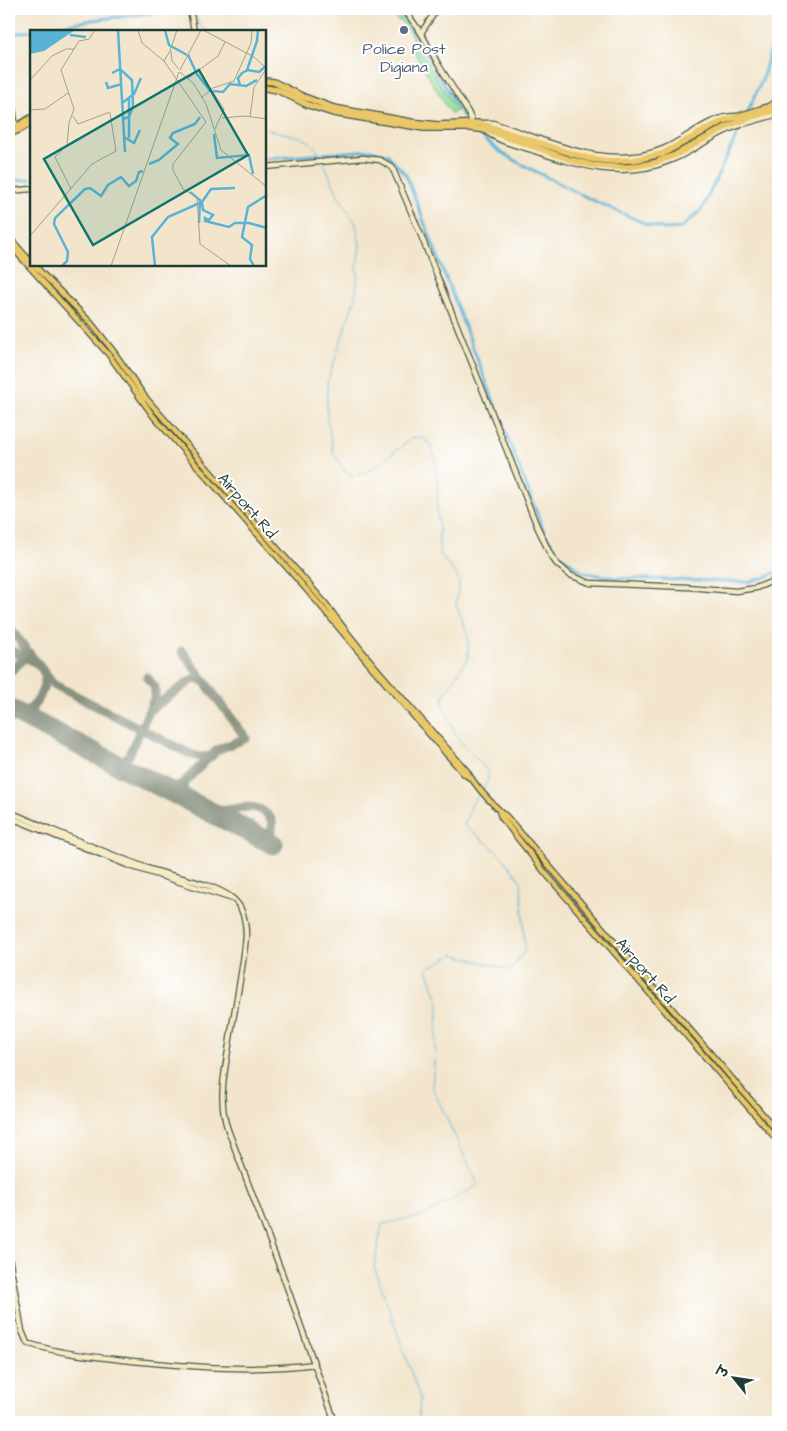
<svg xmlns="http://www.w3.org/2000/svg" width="787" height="1431" viewBox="0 0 787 1431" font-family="'Architects Daughter','Playpen Sans Deva',sans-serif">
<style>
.green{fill:#8cdc9b;stroke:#568c68}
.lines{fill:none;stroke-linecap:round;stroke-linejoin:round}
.stream{stroke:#59b3d6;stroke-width:1}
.canal{stroke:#59b3d6;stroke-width:3}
.taxiway{stroke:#889180;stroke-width:9}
.runway{stroke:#889180;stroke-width:21}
.secondary-casing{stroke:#3f564b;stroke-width:7}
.primary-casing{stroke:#3f564b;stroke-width:7}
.highway-casing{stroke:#3f564b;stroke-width:8}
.secondary{stroke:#f7e9c3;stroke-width:4.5}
.primary{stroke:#eac769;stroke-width:4.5}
.highway{stroke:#eac769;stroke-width:5.5}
.service-dot{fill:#5c6f8a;stroke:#fff;stroke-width:2}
.labels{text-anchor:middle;stroke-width:4;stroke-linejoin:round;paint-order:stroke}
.service-label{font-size:16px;fill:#4e5e75;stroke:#fff}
.street-label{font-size:16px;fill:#1f3d34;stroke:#fff}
.inset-river{fill:none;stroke:#59b3d6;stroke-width:2.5}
.inset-road{fill:none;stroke:#9ea28f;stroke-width:1}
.view{fill:#0f766e;fill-opacity:0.15;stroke:#0f766e;stroke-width:2.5}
.inset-edge{fill:none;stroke:#1f3d34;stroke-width:2.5}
</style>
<rect width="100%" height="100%" fill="#fff"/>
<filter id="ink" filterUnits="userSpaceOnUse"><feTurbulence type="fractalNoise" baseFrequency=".02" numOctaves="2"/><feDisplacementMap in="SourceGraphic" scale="10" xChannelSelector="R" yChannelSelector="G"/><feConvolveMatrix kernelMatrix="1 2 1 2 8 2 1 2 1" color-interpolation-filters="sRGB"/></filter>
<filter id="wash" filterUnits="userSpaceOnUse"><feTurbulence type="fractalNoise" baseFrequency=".0096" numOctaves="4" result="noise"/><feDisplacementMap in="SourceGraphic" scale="20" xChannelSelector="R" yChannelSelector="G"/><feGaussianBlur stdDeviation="1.12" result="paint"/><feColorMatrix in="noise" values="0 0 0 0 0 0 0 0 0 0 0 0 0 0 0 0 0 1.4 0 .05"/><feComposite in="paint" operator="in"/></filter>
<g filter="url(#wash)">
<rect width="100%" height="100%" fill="#f2e5cc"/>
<path class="green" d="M386 9H397L399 11 409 27 416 44 457 111 451 114 412 49C416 39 407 28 400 20L398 21Z"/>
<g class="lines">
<path class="stream" d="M194 9 198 23 206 31
M265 128C290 138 310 130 322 160
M324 163 338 195 356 224 360 244 357 266 358 275 355 298 327 383V417L333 452 344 470 351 475 361 474 375 467 412 438 421 437 430 444 435 458 438 488 437 509 439 527V545L441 556 457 575 459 583 456 605 465 627 468 638V658L445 693 442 702 453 729 460 741 488 771V779L483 790
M418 1422 420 1398 374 1266 382 1224 423 1216 478 1185 432 1087 439 1003 427 969 453 954 510 970 525 951 521 881 499 853 464 825 472 804 480 793"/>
<path class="canal" d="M400 9 463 116
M9 33H18L92 20 186 9
M747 113 762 80 778 24
M479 134 499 151 521 164 588 198 648 225 665 229 681 228 702 209 742 124
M265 159 370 150 388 155 406 175 545 534 560 555 582 572 615 578 748 582 769 576 778 571
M9 181 31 179"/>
<path class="taxiway" d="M9 627 44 672C48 681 39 702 31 708 27 712 21 712 15 712
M9 649 34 662
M9 670H13L24 657
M45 674 55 685 190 754 200 757 212 756
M34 705 32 713 36 723
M150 710 192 680 198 679 204 681
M116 764 125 760 129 755 155 697V687L147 677
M184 783 182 792 184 798
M164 788 181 785 217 750 246 738 182 651
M210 811C223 812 236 807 249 807 263 807 280 821 269 834L260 839 252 836 235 824"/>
<path class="runway" d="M9 709 273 844"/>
</g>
</g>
<g filter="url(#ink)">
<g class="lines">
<defs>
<path id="secondary" d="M190 9 194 31
M404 9 421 33 438 64 468 112 471 119 472 127
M421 33 437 9
M9 85 16 127
M770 106 778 100
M480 123H493C547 140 605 172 663 149 686 140 709 116 735 116
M743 124 778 114
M483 129C497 141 515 145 532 150 578 165 622 180 669 161 694 152 715 132 741 125
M265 167 363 158 380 160 392 167 420 233 537 526 550 554 556 563 570 575 590 583 687 587 736 591 756 588 778 579
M9 191 31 189
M9 812C56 831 102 852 150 869 174 877 213 883 232 898 244 907 246 923 246 936 243 971 235 1005 230 1039 225 1071 217 1099 228 1130L283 1276 335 1422
M9 817 127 865 233 899
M9 1257 22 1331 27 1343C60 1354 97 1357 132 1361 193 1367 254 1372 315 1364"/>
<path id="primary" d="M9 237 31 262
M9 244 109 355 154 417 320 605C367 662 415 718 464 774L470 778
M34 265 91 323 114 352 145 397 326 604C368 663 419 716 467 771 477 789 492 804 507 817L778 1132
M499 811 501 817 547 875 778 1141"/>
<path id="highway" d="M265 81 274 82 304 97 334 108 411 122 438 125 479 123 570 153 591 159 612 161 634 160 662 154 723 121 778 104
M265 88 277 90 308 105 333 113 424 128H471L487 130 571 160 590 165 612 167H629L654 163 675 155 728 126 757 115 778 110
M9 128 16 127 31 118
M9 134 21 129 31 123"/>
</defs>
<use href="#secondary" class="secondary-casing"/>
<use href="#primary" class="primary-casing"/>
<use href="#highway" class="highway-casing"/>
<use href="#secondary" class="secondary"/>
<use href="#primary" class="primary"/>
<use href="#highway" class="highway"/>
</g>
</g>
<circle class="service-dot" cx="404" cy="30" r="5"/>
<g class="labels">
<g class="service-label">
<text x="404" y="54">Police Post<tspan x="404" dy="18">Digiana</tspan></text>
</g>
<g class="street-label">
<text transform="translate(248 505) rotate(49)" y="6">Airport Rd</text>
<text transform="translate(646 970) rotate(49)" y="6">Airport Rd</text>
</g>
</g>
<g transform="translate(30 30)">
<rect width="236" height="236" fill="#f2e5cc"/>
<path d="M0 0H45L14 21 0 24Z" fill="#59b3d6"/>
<path class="inset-river" d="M88 0 95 122M135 0 139 15 157 25M40 5 56 7M158 25 167 44 181 62M217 40 227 11 228 0M82 43 90 39 102 50 103 76 99 87 93 89M76 52 78 58 92 54M210 55 208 48 212 43 218 40 229 42 237 35M183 61 193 62 200 54 216 56 227 50M99 69V85M92 73 104 64 111 48M99 88V108M184 104 187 128 219 125 223 144M94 107 104 113 110 100M119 134 129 130 148 114 140 108 143 103 165 94 170 87M160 162 170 170 169 193M172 173 173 180 183 185 179 190 175 188V191L199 197 205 193H219L237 198M32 236 37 231 38 222 24 194 25 188 55 159 60 158 71 166 78 155 91 147 99 156 106 151 109 142 113 141M125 236 122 207 138 187 172 172 181 159 205 158M224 236 220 229 222 215 212 207 218 177 237 165"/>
<path class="inset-road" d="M108 0 112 13 134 31 140 21M173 0 224 27 236 38M140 21 147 0M141 21 142 31 149 39M134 31 176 92 143 134V140L153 159 167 167 170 214 201 236M150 40 171 0M168 40 194 79 185 99M150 42 164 54 176 74 191 120 237 157M157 49 188 26 195 12M0 50 22 26 36 19H44M171 68 183 58 204 51 221 13 222 0M0 80 15 79 38 63M80 83 86 121M43 86 48 94 80 82M220 87 224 57 237 38M192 88 215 86 237 89M41 159 25 127 37 115 39 93 44 79 31 40 49 11 59 9 65 0M0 206 62 134 86 121M81 236 149 42"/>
<path class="view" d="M169 40 218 125 63 215 14 129Z"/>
<rect width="236" height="236" class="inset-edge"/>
</g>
<rect width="787" height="1431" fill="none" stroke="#fff" stroke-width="30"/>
<g transform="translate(734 1378) rotate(300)" stroke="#ffffff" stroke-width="4" paint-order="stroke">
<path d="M0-4L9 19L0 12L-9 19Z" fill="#1f3d34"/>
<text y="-8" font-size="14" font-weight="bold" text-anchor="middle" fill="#1f3d34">उ</text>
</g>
</svg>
